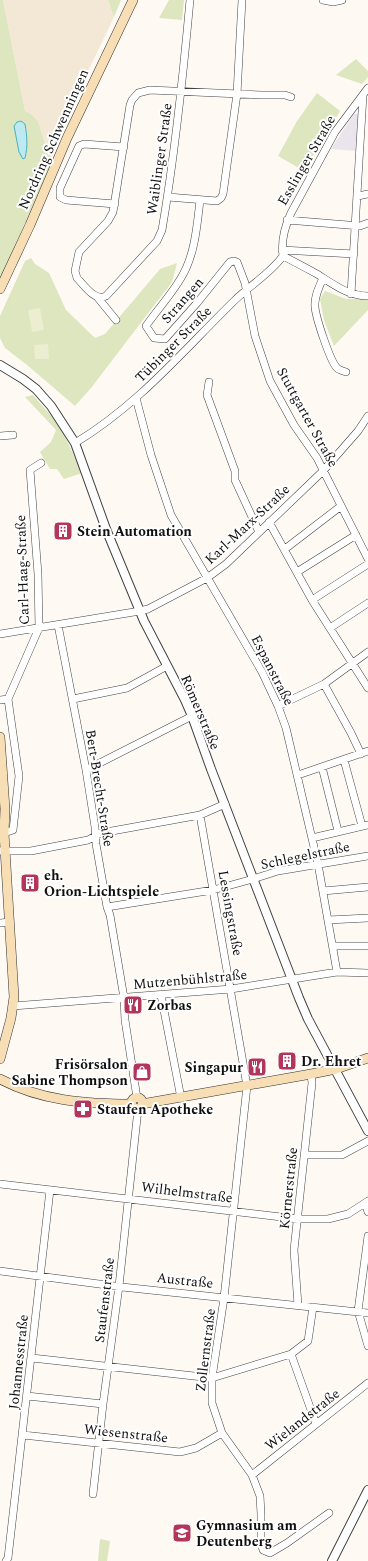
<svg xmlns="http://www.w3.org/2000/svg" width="368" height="1561" viewBox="0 0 368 1561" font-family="Spectral,serif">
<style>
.industrial{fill:#eae5ed}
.farmland{fill:#f2e8d5}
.green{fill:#dde6bf}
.pitch{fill:#ebeed0}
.water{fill:#bceaf0;stroke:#4bb0c0}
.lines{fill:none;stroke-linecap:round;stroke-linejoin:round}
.minor-casing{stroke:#424242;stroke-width:8}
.tertiary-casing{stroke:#424242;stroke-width:10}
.secondary-casing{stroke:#313131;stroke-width:10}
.minor{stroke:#fff;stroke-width:7}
.tertiary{stroke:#fff;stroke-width:8}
.secondary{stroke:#f7deb5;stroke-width:9}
.labels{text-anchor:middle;stroke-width:4;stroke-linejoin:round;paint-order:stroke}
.street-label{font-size:14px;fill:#0f0f0f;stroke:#fff}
.poi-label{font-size:14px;font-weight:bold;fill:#0f0f0f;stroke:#fff;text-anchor:start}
</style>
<rect width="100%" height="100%" fill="#fef9f3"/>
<path class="industrial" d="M354 114H360L357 151 331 149Z"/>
<path class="farmland" d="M3 0H108L114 17 67 115 49 145 46 147 38 121 31 114 25 111Z"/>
<path class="green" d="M0 0H3L25 111 31 114 38 121 46 147 53 160 0 280Z
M108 0H121L114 17Z
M169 0H184L182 20 159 18Z
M356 59 368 71V77L362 84 336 75Z
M317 93 340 111 304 171 278 156 297 121Z
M31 258 35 264 49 273 66 310 95 338 105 334 160 269 177 263 172 282 91 388 75 406 27 365 5 348 0 338V316L25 261Z
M325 291 346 299H368V310L334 346 324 320 320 299Z
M33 395 60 426 82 473 64 479 57 469H50L40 452 51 442 56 430 25 397Z
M100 1539 110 1541 107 1561H98Z"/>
<path class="pitch" d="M40 308 44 330 32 332 28 310Z
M48 344 49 359H35L34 345Z"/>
<path class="water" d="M21 121 25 124C27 136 28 146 25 158L23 159 19 152 14 126 17 122Z"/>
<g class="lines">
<defs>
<path id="minor" d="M190 0C183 77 175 154 162 230L157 241 106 296C95 302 84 285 77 278L75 271 79 252 108 221 113 212 130 105 132 100 138 93 150 90 262 95H285L291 97
M323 0 333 2 342 0
M368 88 335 132 291 213C285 226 281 242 283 256 295 262 306 268 317 274 333 284 348 296 368 296
M358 196 368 194
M168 197 217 201 221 198 223 194 237 94 242 0
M200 200C197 226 195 255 181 278 171 295 157 310 146 326L154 338 165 339 197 303 230 262 234 261 237 262 245 283 255 336 270 381 294 425 317 458 368 559
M115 204 66 200 60 197V188L79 146 84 144 124 147
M287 220 360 226 368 223
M282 250 354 254
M323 278C319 287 314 297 315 307 316 318 330 361 337 368 339 370 343 371 346 372
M351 294 363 95
M98 298 116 320
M209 382 207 395 235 471V480L259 532
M136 398 151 455 171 515 262 672 278 706 286 728 318 864 337 972
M0 436 13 435
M75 443C137 406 183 351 234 301 249 286 270 274 283 256
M269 522 312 600 368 688
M285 549 341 506
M297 572 356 535
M312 600 368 564
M58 625 86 770 95 827 96 844 107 907 110 915 124 998 125 1020 137 1098
M330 628 368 603
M0 634 140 611 148 609 207 578 226 564 323 471 358 431 368 416
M324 684 351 733 361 754
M8 699 39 628 38 574 30 470 41 463
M73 699 127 688 167 666
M0 700 8 699 19 776 13 830 4 833
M278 706 324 684 368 652
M344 760 362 826
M322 767 338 831
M86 770 192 716
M298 775 368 751
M200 815 247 1086 224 1298 212 1378V1403L222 1433 252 1475 260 1496 261 1514V1542L263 1550 270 1553 287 1543 329 1513
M312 838 368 825
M0 851H31L88 840 101 833 200 815 225 804
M323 891 368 887
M107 907 213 890 253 879 278 871 368 856
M328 920 368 918
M0 923 10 922
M333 946H368
M161 995 181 1098
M13 1006 231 989 337 972 368 973
M305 1155H342L368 1141
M0 1184 298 1219H328L348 1214 368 1201
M365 1203 368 1212
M368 1236 358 1311 368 1346
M0 1271 122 1287 368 1313
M298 1305 294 1250 312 1083 311 1074
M291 1354 316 1424
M32 1358 212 1378 291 1354 308 1341 313 1307
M27 1396 103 1404
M23 1435 180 1452 196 1448 222 1433
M252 1475 368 1383
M93 1494 103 1404 119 1286 138 1109
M6 1561 8 1558 50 1190"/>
<path id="tertiary" d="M0 365 23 379 36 389 51 406 75 443 106 529 144 621 185 700 192 716 211 769 299 998 308 1019 368 1131
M332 1561 368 1490"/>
<path id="secondary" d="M0 289 30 225 67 138 133 0
M0 737 5 809 4 833 14 997 11 1018 0 1059
M0 1079C41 1101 86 1104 132 1104
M131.5 1103a5.5 5.5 0 1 1 11 0a5.5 5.5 0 1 1-11 0Z
M142 1104 311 1074 336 1069 368 1058"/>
</defs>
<use href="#minor" class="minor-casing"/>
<use href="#tertiary" class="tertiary-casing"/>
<use href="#secondary" class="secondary-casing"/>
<use href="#minor" class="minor"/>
<use href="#tertiary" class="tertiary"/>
<use href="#secondary" class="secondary"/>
</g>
<defs>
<symbol id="building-square" viewBox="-11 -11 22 22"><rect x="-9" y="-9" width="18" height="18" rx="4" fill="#b2355b" stroke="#fff"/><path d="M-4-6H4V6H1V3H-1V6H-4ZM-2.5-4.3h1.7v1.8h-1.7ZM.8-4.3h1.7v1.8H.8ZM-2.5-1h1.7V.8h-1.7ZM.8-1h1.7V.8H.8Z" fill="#fff"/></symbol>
<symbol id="restaurant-square" viewBox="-11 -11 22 22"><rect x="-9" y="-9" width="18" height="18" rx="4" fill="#b2355b" stroke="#fff"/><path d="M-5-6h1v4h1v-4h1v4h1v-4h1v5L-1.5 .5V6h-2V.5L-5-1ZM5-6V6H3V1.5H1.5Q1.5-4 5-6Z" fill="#fff"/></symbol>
<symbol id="shop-square" viewBox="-11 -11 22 22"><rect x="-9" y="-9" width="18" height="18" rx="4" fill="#b2355b" stroke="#fff"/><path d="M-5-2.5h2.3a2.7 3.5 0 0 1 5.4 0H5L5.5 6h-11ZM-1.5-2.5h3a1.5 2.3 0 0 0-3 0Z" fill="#fff"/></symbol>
<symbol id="pharmacy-square" viewBox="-11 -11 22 22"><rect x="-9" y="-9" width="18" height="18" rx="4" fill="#b2355b" stroke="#fff"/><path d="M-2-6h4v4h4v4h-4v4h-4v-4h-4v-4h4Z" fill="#fff"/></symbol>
<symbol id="school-square" viewBox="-11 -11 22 22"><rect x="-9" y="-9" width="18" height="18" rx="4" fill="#b2355b" stroke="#fff"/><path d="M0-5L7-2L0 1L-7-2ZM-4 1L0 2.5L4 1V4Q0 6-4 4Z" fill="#fff"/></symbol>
</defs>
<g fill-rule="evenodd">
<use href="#building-square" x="52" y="520" width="22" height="22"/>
<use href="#building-square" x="19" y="872" width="22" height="22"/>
<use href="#restaurant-square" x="122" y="994" width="22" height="22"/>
<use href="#building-square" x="276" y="1050" width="22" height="22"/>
<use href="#restaurant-square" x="246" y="1056" width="22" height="22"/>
<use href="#shop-square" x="131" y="1061" width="22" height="22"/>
<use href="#pharmacy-square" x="72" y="1098" width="22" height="22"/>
<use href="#school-square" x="171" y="1522" width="22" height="22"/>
</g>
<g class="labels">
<g class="street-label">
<text transform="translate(53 139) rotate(-66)" y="5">Nordring Schwenningen</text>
<text transform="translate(159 159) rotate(-82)" y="5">Waiblinger Straße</text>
<text transform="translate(306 160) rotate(-60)" y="5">Esslinger Straße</text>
<text transform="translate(182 300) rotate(-49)" y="5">Strangen</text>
<text transform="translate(173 344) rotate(-45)" y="5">Tübinger Straße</text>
<text transform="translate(308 417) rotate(61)" y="5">Stuttgarter Straße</text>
<text transform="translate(247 524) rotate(-43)" y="5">Karl-Marx-Straße</text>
<text transform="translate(22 570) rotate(-92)" y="5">Carl-Haag-Straße</text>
<text transform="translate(273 670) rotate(63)" y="5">Espanstraße</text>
<text transform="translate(201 712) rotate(67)" y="5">Römerstraße</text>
<text transform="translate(100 788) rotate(81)" y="5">Bert-Brecht-Straße</text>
<text transform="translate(305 855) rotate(-12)" y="5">Schlegelstraße</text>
<text transform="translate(231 913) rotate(80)" y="5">Lessingstraße</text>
<text transform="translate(190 979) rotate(-5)" y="5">Mutzenbühlstraße</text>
<text transform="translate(288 1188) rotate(-84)" y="5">Körnerstraße</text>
<text transform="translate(187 1192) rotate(7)" y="5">Wilhelmstraße</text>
<text transform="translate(185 1280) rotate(6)" y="5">Austraße</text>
<text transform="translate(104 1300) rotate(-83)" y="5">Staufenstraße</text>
<text transform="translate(205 1350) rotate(-83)" y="5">Zollernstraße</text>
<text transform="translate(18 1362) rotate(-84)" y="5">Johannesstraße</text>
<text transform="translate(302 1419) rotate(-38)" y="5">Wielandstraße</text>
<text transform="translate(126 1433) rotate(6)" y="5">Wiesenstraße</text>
</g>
<g class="poi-label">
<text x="77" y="536">Stein Automation</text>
<text x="44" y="880">eh.<tspan x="44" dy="16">Orion-Lichtspiele</tspan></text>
<text x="147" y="1010">Zorbas</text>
<text x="301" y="1066">Dr. Ehret</text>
<text x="128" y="1069" text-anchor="end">Frisörsalon<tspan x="128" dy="16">Sabine Thompson</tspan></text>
<text x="243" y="1072" text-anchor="end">Singapur</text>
<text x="97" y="1114">Staufen Apotheke</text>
<text x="196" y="1530">Gymnasium am<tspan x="196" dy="16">Deutenberg</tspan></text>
</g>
</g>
</svg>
